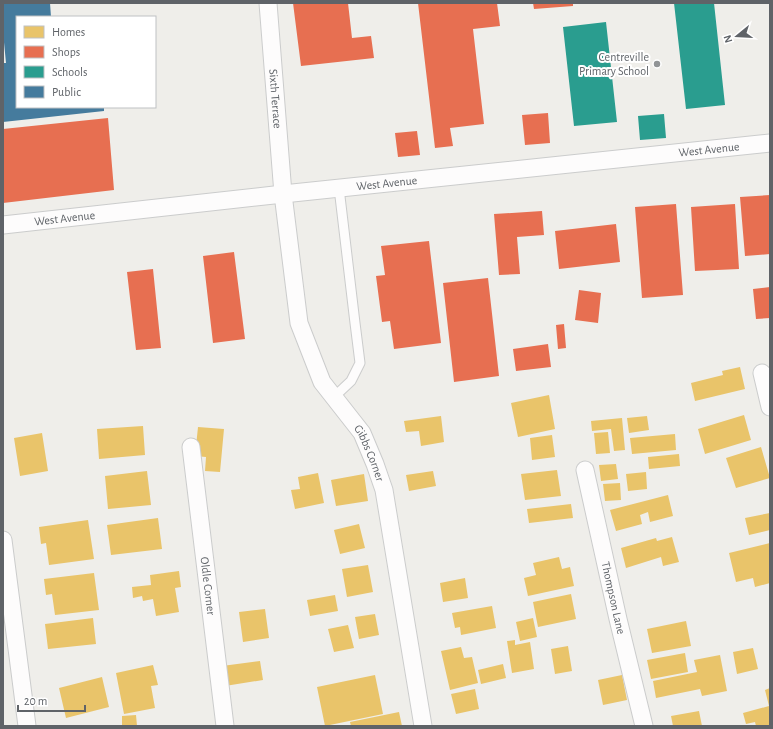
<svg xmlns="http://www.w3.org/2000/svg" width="773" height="729" viewBox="0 0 773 729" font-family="'Alegreya Sans',sans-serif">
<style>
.homes{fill:#e9c46a}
.shops{fill:#e76f51}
.schools{fill:#2a9d8f}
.public{fill:#457b9d}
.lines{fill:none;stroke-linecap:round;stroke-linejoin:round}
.service-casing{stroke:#cbcccc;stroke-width:11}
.minor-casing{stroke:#cbcccc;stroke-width:19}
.service{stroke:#fdfcfc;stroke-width:9}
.minor{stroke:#fdfcfc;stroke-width:17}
.poi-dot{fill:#919496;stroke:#fff;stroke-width:1.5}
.labels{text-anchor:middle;stroke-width:4;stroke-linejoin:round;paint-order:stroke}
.poi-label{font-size:12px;fill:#5f6368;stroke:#fff;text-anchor:end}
.street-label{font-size:12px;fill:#5f6368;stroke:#fff}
</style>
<rect width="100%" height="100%" fill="#efeeea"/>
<path class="homes" d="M740 367 745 389 695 401 691 383 723 375 722 371Z
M549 395 555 429 518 437 511 403Z
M744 415 751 440 705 454 698 429Z
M441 416 444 442 421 446 419 431 406 432 404 421Z
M647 416 649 430 629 433 627 418Z
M622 418 625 450 614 451 611 429 592 431 591 421Z
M143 426 145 455 99 459 97 429Z
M198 427 224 429 220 472 205 471 206 457 195 456Z
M608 432 610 453 596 454 594 433Z
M42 433 48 471 20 476 14 438Z
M675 434 676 450 632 454 630 438Z
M552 435 555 457 532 460 530 438Z
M761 447 770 478 736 488 726 458Z
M679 454 680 466 649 469 648 457Z
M616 464 618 479 601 481 599 465Z
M557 470 561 496 525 500 521 474Z
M147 471 151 505 108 509 105 476Z
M433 471 436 486 409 491 406 475Z
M646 472 647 489 628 491 626 474Z
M318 473 324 503 295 509 291 490 300 489 298 477Z
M364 474 368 501 336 506 331 480Z
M620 483 621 500 605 501 603 484Z
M668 495 673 516 650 522 648 512 640 515 642 524 616 531 610 510Z
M571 504 573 518 529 523 527 509Z
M770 513V530L749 535 745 518Z
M158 518 162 549 111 555 107 525Z
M88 520 94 559 49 565 46 543 41 544 39 527Z
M359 524 365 548 340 554 334 530Z
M672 537 679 562 663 566 661 557 626 568 621 548 656 538 657 541Z
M770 543V574H769L770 583 755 587 753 578 736 582 729 553Z
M559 557 562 569 570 567 574 586 528 596 524 578 536 575 533 563Z
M368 565 373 592 347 597 342 569Z
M179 571 181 587 175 588 179 612 156 616 153 599 143 601 142 596 133 598 132 587 151 585 150 575Z
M94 573 99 610 55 615 52 594 46 595 44 579Z
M465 578 468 598 443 602 440 583Z
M571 594 576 619 538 627 533 602Z
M335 595 338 611 310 616 307 600Z
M492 606 496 628 461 635 460 627 455 628 452 613Z
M265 609 269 638 243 642 239 612Z
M375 614 379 635 359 639 355 617Z
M93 618 96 644 48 649 45 624Z
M533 618 537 637 520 641 516 622Z
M686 621 691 646 652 653 647 629Z
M348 625 354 648 334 652 328 629Z
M515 640V645L530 642 534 669 512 673 507 641Z
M568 646 572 671 555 674 551 649Z
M461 647 464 658 472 657 478 683 450 690 441 651Z
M753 648 758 669 737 674 733 652Z
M685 653 688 672 651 679 647 660Z
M720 655 727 691 702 696 700 689 656 698 653 681 697 672 694 660Z
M260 661 263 680 225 686 222 666Z
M503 664 506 678 481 684 478 670Z
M153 665 158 685 151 686 155 708 124 714 116 673Z
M375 675 383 714 325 726 317 687Z
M622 675 627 700 603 705 598 680Z
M102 677 109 707 66 718 59 688Z
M770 688V726H756L755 722 746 724 743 713 769 706 765 690Z
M475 689 479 709 456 714 451 694Z
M699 711 702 726H673L671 716Z
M399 712 402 726H351L350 722Z
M136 715 137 726H122V716Z"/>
<path class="shops" d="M293 3H348L352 38 371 36 374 58 301 66Z
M418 3H497L500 26 473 29 484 124 450 128 453 146 435 148Z
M533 3H573V6L534 9Z
M548 113 550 143 525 145 522 115Z
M108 118 114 190 3 203V129Z
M417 131 420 155 398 157 395 133Z
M770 195V254L745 256 740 197Z
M676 204 683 295 642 298 635 207Z
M735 204 739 269 695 271 691 207Z
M542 211 544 235 517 237 520 274 499 275 494 214Z
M616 224 620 262 559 269 555 231Z
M429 241 441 343 394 349 390 321 382 322 376 276 385 275 381 246Z
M234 252 245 339 213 343 203 256Z
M153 269 161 348 136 350 127 272Z
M488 278 499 376 454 382 443 283Z
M770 287V318L756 319 753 289Z
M579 290 601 293 598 323 575 320Z
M564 324 566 348 558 349 556 325Z
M548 344 551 367 516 371 513 349Z"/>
<path class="schools" d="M674 3H714L725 105 686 109Z
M606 22 617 122 574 126 563 27Z
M664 114 666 138 640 140 638 116Z"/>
<path class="public" d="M3 3H50L51 17H17V107H104V111L3 122V63H6L3 32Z"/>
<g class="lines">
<defs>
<path id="service" d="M334 397 351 381 360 363 355 323 339 188"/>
<g id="minor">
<path id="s1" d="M268 3 283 194 299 323 322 382 362 433 375 464 384 490 423 726"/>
<path id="s2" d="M3 225 283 194 770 143"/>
<path d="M762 373 770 407"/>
<path id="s3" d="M191 447 225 726"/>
<path id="s4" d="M585 470 618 619 644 726"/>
<path d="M3 540 27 726"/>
</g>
</defs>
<use href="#service" class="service-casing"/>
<use href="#minor" class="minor-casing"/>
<use href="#service" class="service"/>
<use href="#minor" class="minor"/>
</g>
<circle class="poi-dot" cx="657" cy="64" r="4"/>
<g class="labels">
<g class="poi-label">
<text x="649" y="61">Centreville<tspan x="649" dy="14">Primary School</tspan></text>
</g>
<g class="street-label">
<text dy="4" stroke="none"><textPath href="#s1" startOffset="96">Sixth Terrace</textPath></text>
<text dy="4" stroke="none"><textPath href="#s2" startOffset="710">West Avenue</textPath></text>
<text dy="4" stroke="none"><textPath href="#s2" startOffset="386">West Avenue</textPath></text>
<text dy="4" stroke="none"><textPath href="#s2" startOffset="62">West Avenue</textPath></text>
<text dy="4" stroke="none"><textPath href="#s1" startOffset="471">Gibbs Corner</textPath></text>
<text dy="4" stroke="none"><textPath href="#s3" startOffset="140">Oldle Corner</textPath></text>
<text dy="4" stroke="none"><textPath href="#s4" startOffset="131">Thompson Lane</textPath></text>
</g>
</g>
<rect width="773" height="729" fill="none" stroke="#5f6368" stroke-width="8"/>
<rect x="16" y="16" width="140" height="92" fill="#ffffff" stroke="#bfc1c3"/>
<rect x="24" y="26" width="20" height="12" fill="#e9c46a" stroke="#bfc1c3"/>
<text x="52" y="36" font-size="12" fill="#5f6368">Homes</text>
<rect x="24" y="46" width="20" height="12" fill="#e76f51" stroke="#bfc1c3"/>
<text x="52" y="56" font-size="12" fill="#5f6368">Shops</text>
<rect x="24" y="66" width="20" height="12" fill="#2a9d8f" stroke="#bfc1c3"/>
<text x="52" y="76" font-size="12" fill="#5f6368">Schools</text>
<rect x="24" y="86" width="20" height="12" fill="#457b9d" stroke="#bfc1c3"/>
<text x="52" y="96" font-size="12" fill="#5f6368">Public</text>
<g transform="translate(737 36) rotate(252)" stroke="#ffffff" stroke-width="3" paint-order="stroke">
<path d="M0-3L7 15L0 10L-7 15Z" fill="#5f6368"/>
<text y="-6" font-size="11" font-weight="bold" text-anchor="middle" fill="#5f6368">N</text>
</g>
<path d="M18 705v6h67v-6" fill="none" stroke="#5f6368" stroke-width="2"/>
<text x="24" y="705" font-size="12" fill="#5f6368" stroke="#ffffff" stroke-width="3" paint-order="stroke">20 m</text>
</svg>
